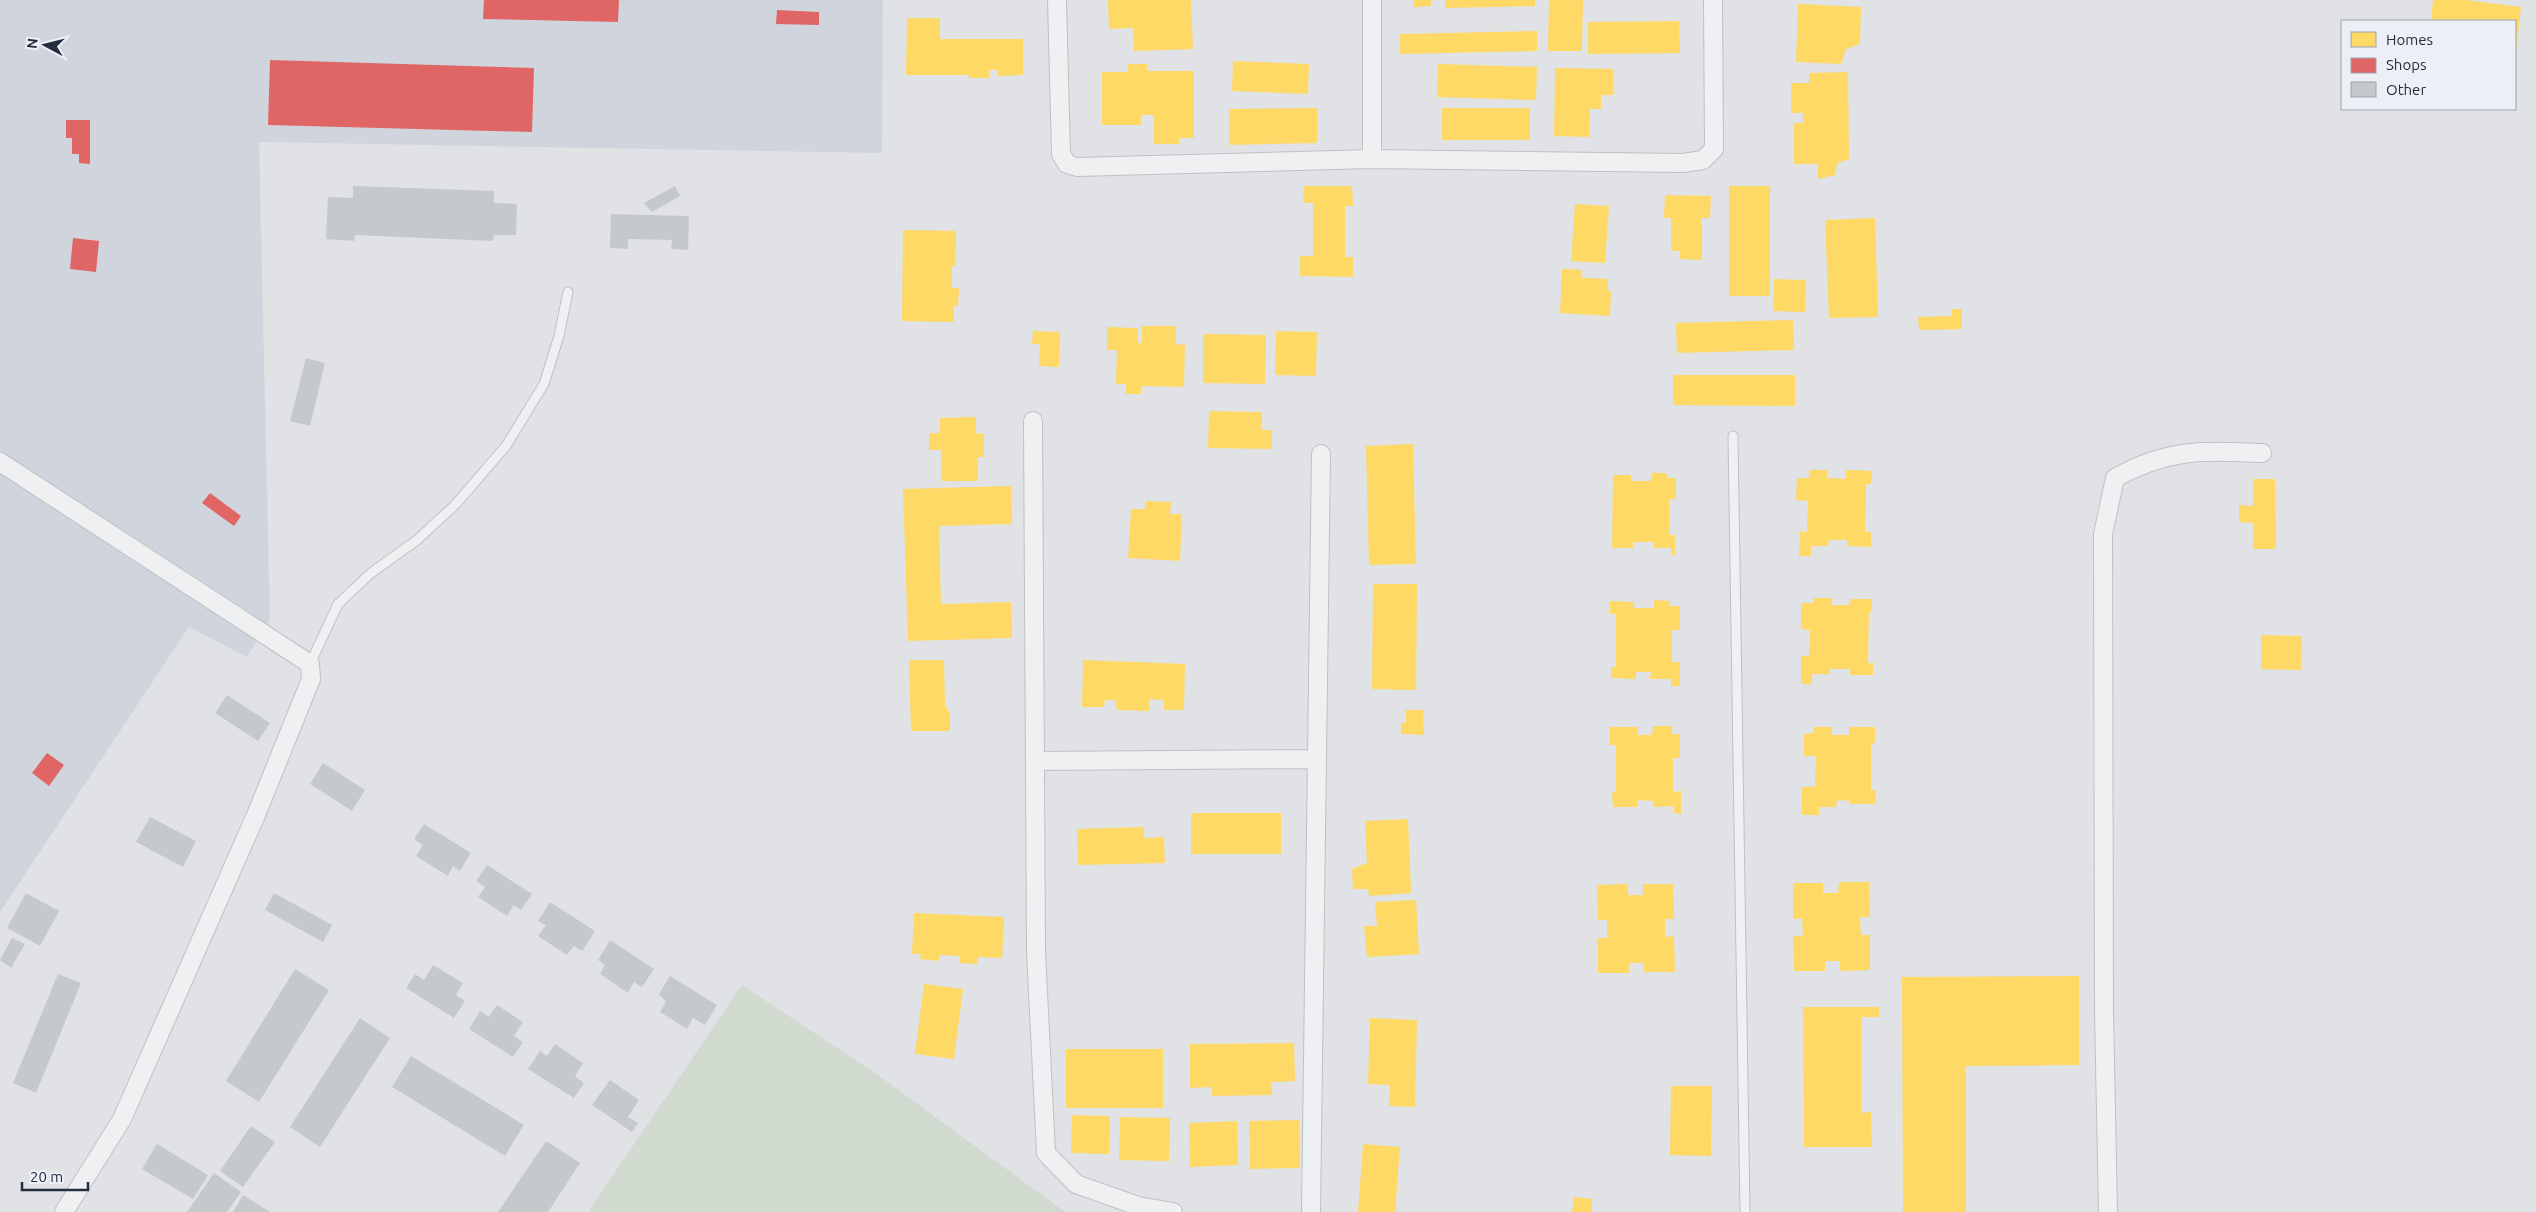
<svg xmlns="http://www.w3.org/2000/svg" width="2536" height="1212" viewBox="0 0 2536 1212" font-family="Ubuntu,sans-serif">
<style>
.built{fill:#d0d5dd}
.green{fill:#d0dacf}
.homes{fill:#ffd966}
.shops{fill:#e06666}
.building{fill:#c6c9cc}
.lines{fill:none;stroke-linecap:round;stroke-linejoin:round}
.service-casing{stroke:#bec0c3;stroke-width:11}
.minor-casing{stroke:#bec0c3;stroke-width:20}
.service{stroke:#eff0f2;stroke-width:9}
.minor{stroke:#eff0f2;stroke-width:18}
</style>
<rect width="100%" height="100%" fill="#e0e2e5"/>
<path class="built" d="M0 0H883L882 153 259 142 270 619 247 657 189 627 0 912Z"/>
<path class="green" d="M742 985 875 1073 1065 1212H588Z"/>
<path class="homes" d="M1108 0H1191L1193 49 1134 51 1133 28 1109 29Z
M1414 0H1431V6L1414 7Z
M1445 0H1535V6L1445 8Z
M1549 0H1583L1582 51H1548Z
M2433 0H2465L2521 7 2516 51 2515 21H2431Z
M1798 4 1861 7 1860 44 1846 49 1841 64 1796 62Z
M907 18H940V39H1023V75L998 76V70H989V78H969V75H906Z
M1679 21 1680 53 1588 54V22Z
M1537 31V51L1400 54V34Z
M1233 61 1309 64 1308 94 1232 91Z
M1128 64H1147V71H1194V138H1179V144H1154V115H1141V125H1102V72H1128Z
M1438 64 1537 67 1536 100 1437 97Z
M1555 68 1613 69V95H1601V109H1590L1589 137 1554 136Z
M1848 72 1849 159 1837 163 1835 175 1818 179V164H1794V123H1803V113H1791V83H1809V73Z
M1317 108V143L1229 145V109Z
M1442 108H1530V140H1442Z
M1304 186H1352L1353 206H1345V257H1353V277L1300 276V256H1313V203H1303Z
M1729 186H1770V296H1729Z
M1665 195 1711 196 1710 218H1702V260L1680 259V251H1671V218H1664Z
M1575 204 1609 206 1605 263 1571 261Z
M1875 218 1878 317 1829 318 1825 220Z
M903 230 956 231 955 266H952V288H959L958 306H954V322L902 321Z
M1562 269 1582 270V278L1608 279V291H1611L1610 316 1560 313Z
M1774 279 1806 280 1805 312 1773 311Z
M1952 309H1962V329L1919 330 1918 317 1952 316Z
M1793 320 1794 350 1677 353 1676 323Z
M1142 326H1176V344L1185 345 1184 387 1141 386V394H1126V384H1116L1117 350H1107V327L1138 328V343H1142Z
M1033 331 1060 332 1059 367 1039 366 1040 344H1032Z
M1276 331 1317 332 1316 376 1275 375Z
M1203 334 1266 335 1265 384 1203 383Z
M1673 375H1795V406L1673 405Z
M1209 411 1262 412V430H1272V449L1208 448Z
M976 417V433L984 434V457H978V481H941V450H929V433H940V418Z
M1413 444 1416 564 1369 565 1366 446Z
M1810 470H1827V478L1846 479V470L1872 471 1871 484H1866L1865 532H1871V547L1847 546V540H1829L1828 546H1811V556H1799L1800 531 1807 532 1808 501 1796 500 1797 478H1809Z
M1652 473H1666L1668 478H1676V499H1669V535H1675V555H1671V548H1654V542H1633V548H1612L1613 475H1631V481H1651Z
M2253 479H2275L2276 549H2253V523L2239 522V505L2253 506Z
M1011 486 1012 524 939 526 941 604 1011 602 1012 638 908 641 903 489Z
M1146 501 1171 502 1170 514H1182L1180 561 1128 558 1131 509H1145Z
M1373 584H1417L1416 690 1372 689Z
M1814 598H1832V605H1849L1851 599H1872L1871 612H1869L1868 663H1873V675H1850V669H1830V674H1812V684H1801V656H1809L1810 630 1801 629V603H1814Z
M1654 600 1670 601V606H1680V630H1672V662H1680V686H1671V679H1650L1651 672H1636V679L1611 678V667H1616V614H1610V601L1634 602V608H1654Z
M2261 635 2302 636 2301 670 2261 669Z
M909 660H944L945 705 950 714V731H911Z
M1083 660 1185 664 1184 710H1164V700L1149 699V711L1117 710 1115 700H1105L1104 707H1082Z
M1406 710H1423L1424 735 1401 734V723H1406Z
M1653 726H1672V734H1680V758H1673V792L1681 791V814L1674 813V806L1653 807V801L1637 800V807H1613L1612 792H1616V745H1610V727H1638V735H1652Z
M1814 727H1832V735H1849V727H1875V743L1871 744V790H1876L1875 804H1850V801L1837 800 1836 807H1819V815H1802V787H1815L1816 756H1804V734L1814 733Z
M1191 813H1281V854H1191Z
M1408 819 1411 893 1369 896 1368 889H1353L1352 869 1367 863 1365 821Z
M1144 827V838L1164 837 1165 863 1078 865 1077 829Z
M1839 882H1869L1870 917H1860L1861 935H1870V970L1840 971V961H1825V971H1794L1793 936H1803L1802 918 1793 919V883H1823V893H1838Z
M1627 884 1628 895H1643V884H1673L1674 919H1665V937L1674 936 1675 972H1644V963H1629V973H1598V938H1607V920H1598L1597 885Z
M1416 900 1419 954 1367 957 1364 926H1377L1375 902Z
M914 913 1004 917 1002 958 978 957 977 964 959 963 960 956 939 955V961L920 959 921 954H912Z
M2079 976V1065L1966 1066V1212H1903L1902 977Z
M924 984 963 989 954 1059 915 1054Z
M1803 1007H1879V1017H1861V1113L1871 1112 1872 1147H1804Z
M1370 1018 1417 1020 1415 1107 1389 1106 1390 1085 1368 1084Z
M1294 1043 1295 1081 1271 1082 1272 1095 1212 1096V1087L1190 1088V1044Z
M1066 1049H1163V1108H1066Z
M1671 1086H1712L1711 1156 1670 1155Z
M1072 1115 1110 1116 1109 1154 1071 1153Z
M1120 1117 1170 1118 1169 1161 1119 1160Z
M1299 1120 1300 1168 1250 1169 1249 1121Z
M1237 1121 1238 1165 1190 1167 1189 1123Z
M1363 1144 1400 1147 1395 1212H1358Z
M1574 1197 1592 1199 1591 1212H1572Z"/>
<path class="shops" d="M484 0H619L618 22 483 19Z
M777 10 819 12V25L776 24Z
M270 60 534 68 532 132 268 125Z
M66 120H90V164L79 163V154H72V138H66Z
M73 238 99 241 96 272 70 269Z
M210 493 241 516 234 526 202 503Z
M47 753 64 765 49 786 32 773Z"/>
<path class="building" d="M353 186 494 191V203L517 204 516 235H494L493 241 355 235 354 241 326 239 328 197 353 198Z
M675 186 680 196 652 212 644 203Z
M611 214 689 216 688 250 671 249 672 240 628 239V249L610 248Z
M306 358 325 363 310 426 290 421Z
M227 695 270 723 258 741 215 713Z
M323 763 365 790 352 811 310 784Z
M150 817 196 841 183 867 136 842Z
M424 824 471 853 460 871 453 866 448 876 416 856 423 845 414 839Z
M487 865 532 894 521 910 514 905 507 916 478 897 485 887 476 881Z
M26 893 59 911 40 946 7 928Z
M274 893 332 925 323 942 265 910Z
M550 902 595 931 582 951 574 946 567 955 538 936 546 925 538 921Z
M12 938 25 944 11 968 0 960Z
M610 940 654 969 642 987 634 982 628 993 600 974 605 965 598 960Z
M433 965 463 983 456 995 465 1001 454 1018 406 988 415 974 424 980Z
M295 969 329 990 259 1102 226 1081Z
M58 974 81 983 36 1093 13 1083Z
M670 976 717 1005 705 1025 693 1018 687 1029 660 1012 666 1002 659 994Z
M497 1005 523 1022 514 1036 523 1042 513 1057 469 1029 480 1011 489 1017Z
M360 1018 390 1038 320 1147 290 1127Z
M555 1044 583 1063 575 1076 584 1083 574 1098 528 1069 540 1051 547 1056Z
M411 1056 524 1125 505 1156 392 1087Z
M610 1080 639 1100 628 1117 638 1123 632 1132 592 1105Z
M251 1126 275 1142 243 1187 220 1171Z
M546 1141 580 1163 548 1212H498Z
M157 1144 208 1175 193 1199 142 1169Z
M214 1173 241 1192 227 1212H187Z
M243 1195 270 1212H233Z"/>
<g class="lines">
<defs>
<path id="service" d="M1733 436 1745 1212
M310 664 338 604 371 573 417 540 455 505 506 446 544 384 559 336 568 292"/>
<path id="minor" d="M1057 0 1061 154 1067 164 1077 167 1372 159 1683 163 1703 160 1714 149 1713 0
M1372 159V0
M1033 421 1036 952 1046 1153 1076 1184 1138 1206 1173 1212
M0 462 310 664 311 679 256 815 122 1119 64 1212
M1035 761 1317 759
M1311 1212 1321 454
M2108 1212 2104 1011 2103 534 2115 478C2169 448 2202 451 2262 453"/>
</defs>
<use href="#service" class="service-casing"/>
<use href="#minor" class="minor-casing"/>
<use href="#service" class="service"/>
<use href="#minor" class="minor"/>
</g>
<rect x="2341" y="20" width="175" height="90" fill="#ecf0f6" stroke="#9ca2ad"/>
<rect x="2351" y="32" width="25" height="15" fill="#ffd966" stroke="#9ca2ad"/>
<text x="2386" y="45" font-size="15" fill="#252d40">Homes</text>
<rect x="2351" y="58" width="25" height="15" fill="#e06666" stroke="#9ca2ad"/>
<text x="2386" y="70" font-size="15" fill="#252d40">Shops</text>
<rect x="2351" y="82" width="25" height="15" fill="#c6c9cc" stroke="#9ca2ad"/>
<text x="2386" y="95" font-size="15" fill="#252d40">Other</text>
<g transform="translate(45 45) rotate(277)" stroke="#ecf0f6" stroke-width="4" paint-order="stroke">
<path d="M0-4L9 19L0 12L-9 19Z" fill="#252d40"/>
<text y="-8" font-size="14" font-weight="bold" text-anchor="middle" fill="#252d40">N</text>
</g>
<path d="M22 1182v8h66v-8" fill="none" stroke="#252d40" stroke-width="2.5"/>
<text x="30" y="1182" font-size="15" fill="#252d40" stroke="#ecf0f6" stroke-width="4" paint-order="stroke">20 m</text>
</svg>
